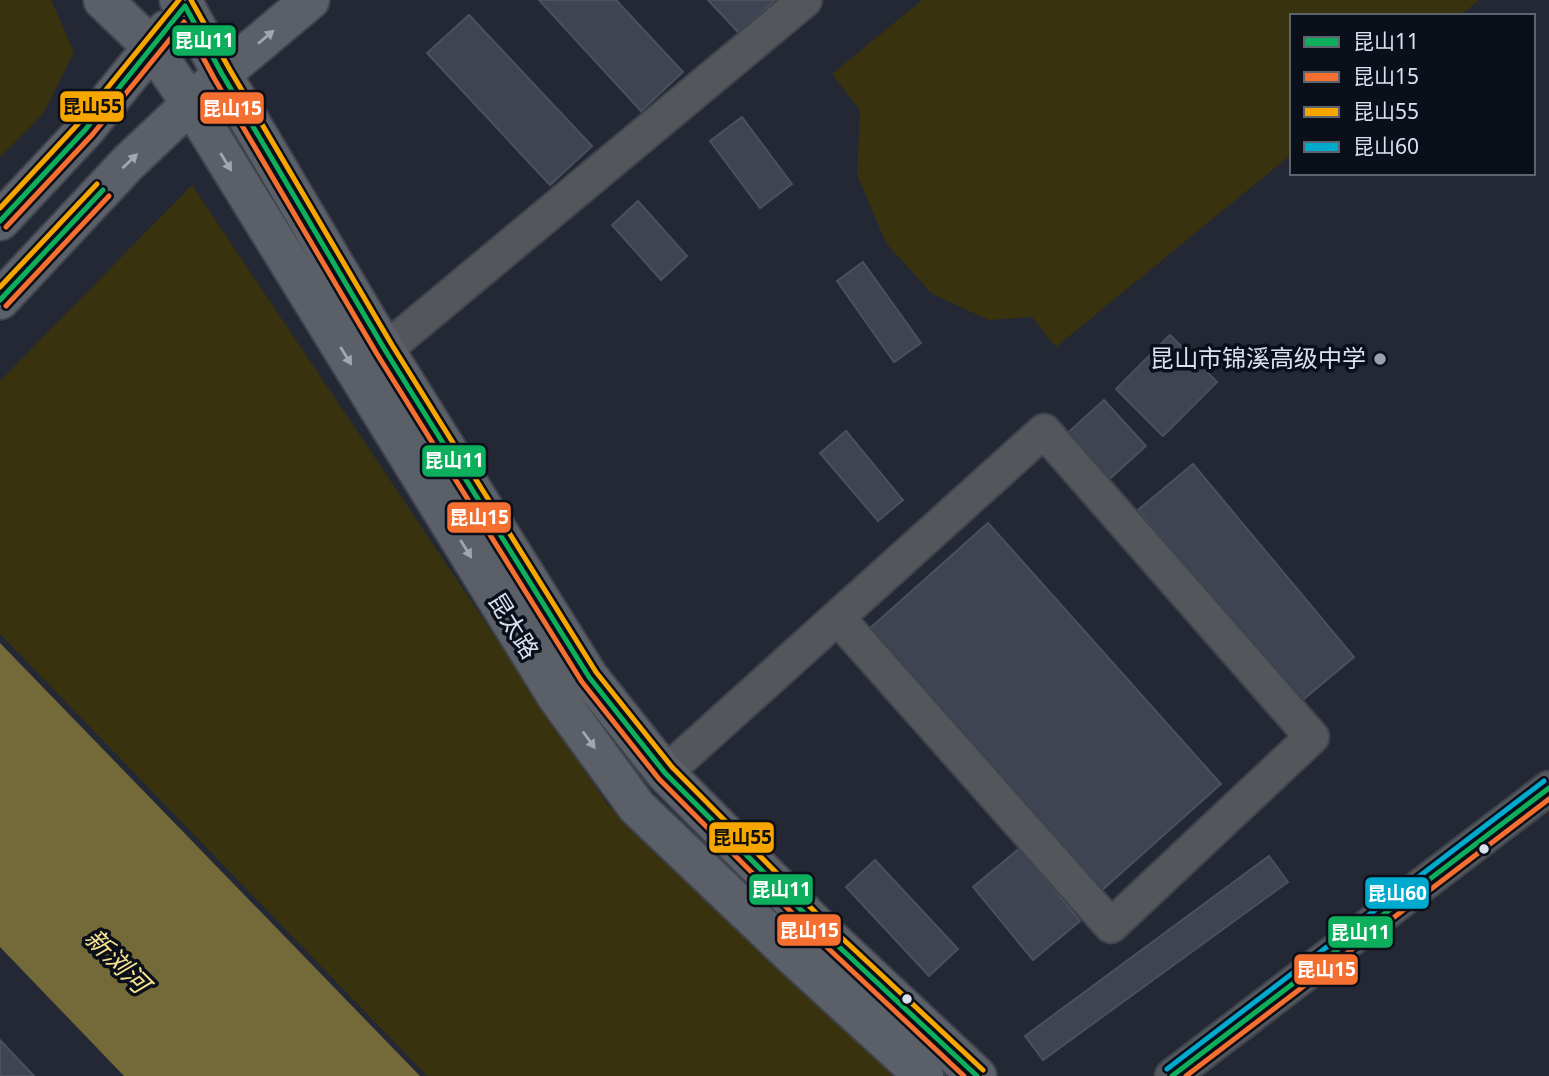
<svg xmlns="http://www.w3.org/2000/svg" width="1549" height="1076" viewBox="0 0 1549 1076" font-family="'Noto Sans','Noto Sans SC',sans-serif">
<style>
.green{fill:#38320f}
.water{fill:#746938}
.building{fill:#3f4452;stroke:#4c505a;stroke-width:2}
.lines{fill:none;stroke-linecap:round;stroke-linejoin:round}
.minor-casing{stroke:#3e434d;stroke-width:37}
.major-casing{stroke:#3e434d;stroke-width:42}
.minor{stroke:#53565b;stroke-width:33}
.major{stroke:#5b5f67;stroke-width:38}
.bus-1-casing{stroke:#0a0f19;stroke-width:10}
.bus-2-casing{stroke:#0a0f19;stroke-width:10}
.bus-3-casing{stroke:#0a0f19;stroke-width:10}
.bus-4-casing{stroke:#0a0f19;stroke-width:10}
.bus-1{stroke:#0daf5c;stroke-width:5}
.bus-2{stroke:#f46f30;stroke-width:5}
.bus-3{stroke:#f7a600;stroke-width:5}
.bus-4{stroke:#00a9ce;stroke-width:5}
.oneway{fill:#a1a6b3}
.poi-dot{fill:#9aa0af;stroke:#0a0f19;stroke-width:2.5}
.bus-dot{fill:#dae1f1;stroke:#0a0f19;stroke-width:2.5}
.labels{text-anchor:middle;stroke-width:7;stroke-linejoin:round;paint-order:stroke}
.poi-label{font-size:24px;fill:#dae1f1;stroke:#0a0f19;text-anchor:end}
.street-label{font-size:24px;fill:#dae1f1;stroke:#0a0f19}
.water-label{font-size:26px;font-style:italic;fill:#f6e28e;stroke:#0a0f19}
.line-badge{stroke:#0a0f19;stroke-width:2.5}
.badge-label{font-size:19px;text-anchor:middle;font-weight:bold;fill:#fff}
.pale-badge-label{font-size:19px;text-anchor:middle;font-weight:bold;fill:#111}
</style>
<rect width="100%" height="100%" fill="#232834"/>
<path class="green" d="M0 0H51L74 52 43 114 0 157Z
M922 0H1479L1460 16H1292V154L1056 347 1032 317 989 320 932 294 886 243 857 175 860 110 832 74Z
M192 185 608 805 899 1076H427L0 634V381Z"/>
<path class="water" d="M0 643 420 1076H124L0 947Z"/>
<path class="building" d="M539 0H616L683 72 641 111Z
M708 0H775L739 33Z
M469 15 592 146 550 185 427 53Z
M742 117 792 184 760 208 710 141Z
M638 201 687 256 661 280 612 225Z
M863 262 921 343 894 362 837 281Z
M1170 335 1217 382 1163 436 1116 389Z
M1104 400 1146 446 1104 484 1062 438Z
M846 431 903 500 878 521 820 453Z
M1193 464 1354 657 1299 703 1138 510Z
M988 523 1221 784 1101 891 869 629Z
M1020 848 1080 921 1033 960 973 887Z
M1269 856 1288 882 1043 1060 1025 1036Z
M875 860 958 949 929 976 846 887Z
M0 1040 34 1076H0Z"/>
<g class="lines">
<defs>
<path id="minor" d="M385 350 805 0
M665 773 1044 431 1312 737 1111 926 838 618
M1172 1076 1549 788"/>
<path id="major" d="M103 0 152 47 191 104 557 697 637 807 791 954 924 1076
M179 0 185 6 222 74 385 350 589 677 665 773 821 930 977 1076
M0 221 85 130 166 30
M0 300 128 163 222 74 310 0"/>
</defs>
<use href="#minor" class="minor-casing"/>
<use href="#major" class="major-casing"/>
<use href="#minor" class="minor"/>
<use href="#major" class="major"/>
<defs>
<path id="bus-1" d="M0 221 85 130 185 6 222 74 385 350 589 677 665 773 821 930 977 1076
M0 300 103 190
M1172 1076 1549 788"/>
<path id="bus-2" d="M6 227 92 135 184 22 214 78 377 354 582 682 659 779 815 936 964 1076
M6 306 109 196
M1186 1076 1549 799"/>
<path id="bus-3" d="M191 0 230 70 392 345 596 672 672 767 827 924 983 1070
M0 208 78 124 179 0
M0 287 97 184"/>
<path id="bus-4" d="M1167 1069 1544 781"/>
</defs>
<use href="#bus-1" class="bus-1-casing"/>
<use href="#bus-2" class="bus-2-casing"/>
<use href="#bus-3" class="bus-3-casing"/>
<use href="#bus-4" class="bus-4-casing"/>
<use href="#bus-1" class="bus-1"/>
<use href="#bus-2" class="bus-2"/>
<use href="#bus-3" class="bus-3"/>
<use href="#bus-4" class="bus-4"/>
</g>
<defs><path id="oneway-solid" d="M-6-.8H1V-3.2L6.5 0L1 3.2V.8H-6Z" transform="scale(1.75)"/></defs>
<g class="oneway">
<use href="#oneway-solid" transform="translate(266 37) rotate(-40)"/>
<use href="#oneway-solid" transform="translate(130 161) rotate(-44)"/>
<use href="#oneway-solid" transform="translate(226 162) rotate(58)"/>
<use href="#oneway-solid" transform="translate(346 356) rotate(58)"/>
<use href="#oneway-solid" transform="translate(466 549) rotate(58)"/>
<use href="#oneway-solid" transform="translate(589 740) rotate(54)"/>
</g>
<circle class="poi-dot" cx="1380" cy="359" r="7"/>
<g class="bus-dot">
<circle cx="1484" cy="849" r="6"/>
<circle cx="907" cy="999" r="6"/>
</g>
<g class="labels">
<g class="poi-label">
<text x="1366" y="367">昆山市锦溪高级中学</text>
</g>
<g class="street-label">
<text transform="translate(513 626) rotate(58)" y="8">昆太路</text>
</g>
<g class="water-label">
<text transform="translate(117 961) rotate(45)" y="9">新浏河</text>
</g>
</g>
<g class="line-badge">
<rect x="171" y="24" width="66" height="33" rx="7" fill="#0daf5c"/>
<rect x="59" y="90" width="66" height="33" rx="7" fill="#f7a600"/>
<rect x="199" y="91" width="66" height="34" rx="7" fill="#f46f30"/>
<rect x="421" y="444" width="66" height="34" rx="7" fill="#0daf5c"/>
<rect x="446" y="501" width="66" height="33" rx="7" fill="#f46f30"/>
<rect x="708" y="821" width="67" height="33" rx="7" fill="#f7a600"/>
<rect x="748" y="873" width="66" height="33" rx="7" fill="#0daf5c"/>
<rect x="1364" y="876" width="66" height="34" rx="7" fill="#00a9ce"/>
<rect x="776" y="913" width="66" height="34" rx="7" fill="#f46f30"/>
<rect x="1327" y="915" width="67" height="34" rx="7" fill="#0daf5c"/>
<rect x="1293" y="953" width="66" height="33" rx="7" fill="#f46f30"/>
</g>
<g class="badge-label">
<text x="204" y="47">昆山11</text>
<text x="232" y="115">昆山15</text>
<text x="454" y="467">昆山11</text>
<text x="479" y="524">昆山15</text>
<text x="781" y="896">昆山11</text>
<text x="1397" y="900">昆山60</text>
<text x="809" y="937">昆山15</text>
<text x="1360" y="939">昆山11</text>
<text x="1326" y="976">昆山15</text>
</g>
<g class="pale-badge-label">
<text x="92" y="113">昆山55</text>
<text x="742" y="844">昆山55</text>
</g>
<rect x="1290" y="14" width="245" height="161" fill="#0a0f19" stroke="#5d636f" stroke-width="2"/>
<rect x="1304" y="37" width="35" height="10" fill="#0daf5c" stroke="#5d636f" stroke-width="2"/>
<text x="1353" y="49" font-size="21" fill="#dae1f1">昆山11</text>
<rect x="1304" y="72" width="35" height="10" fill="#f46f30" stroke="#5d636f" stroke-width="2"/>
<text x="1353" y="84" font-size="21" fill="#dae1f1">昆山15</text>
<rect x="1304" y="107" width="35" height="10" fill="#f7a600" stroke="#5d636f" stroke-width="2"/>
<text x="1353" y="119" font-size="21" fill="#dae1f1">昆山55</text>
<rect x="1304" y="142" width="35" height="10" fill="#00a9ce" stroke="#5d636f" stroke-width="2"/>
<text x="1353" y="154" font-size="21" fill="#dae1f1">昆山60</text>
</svg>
